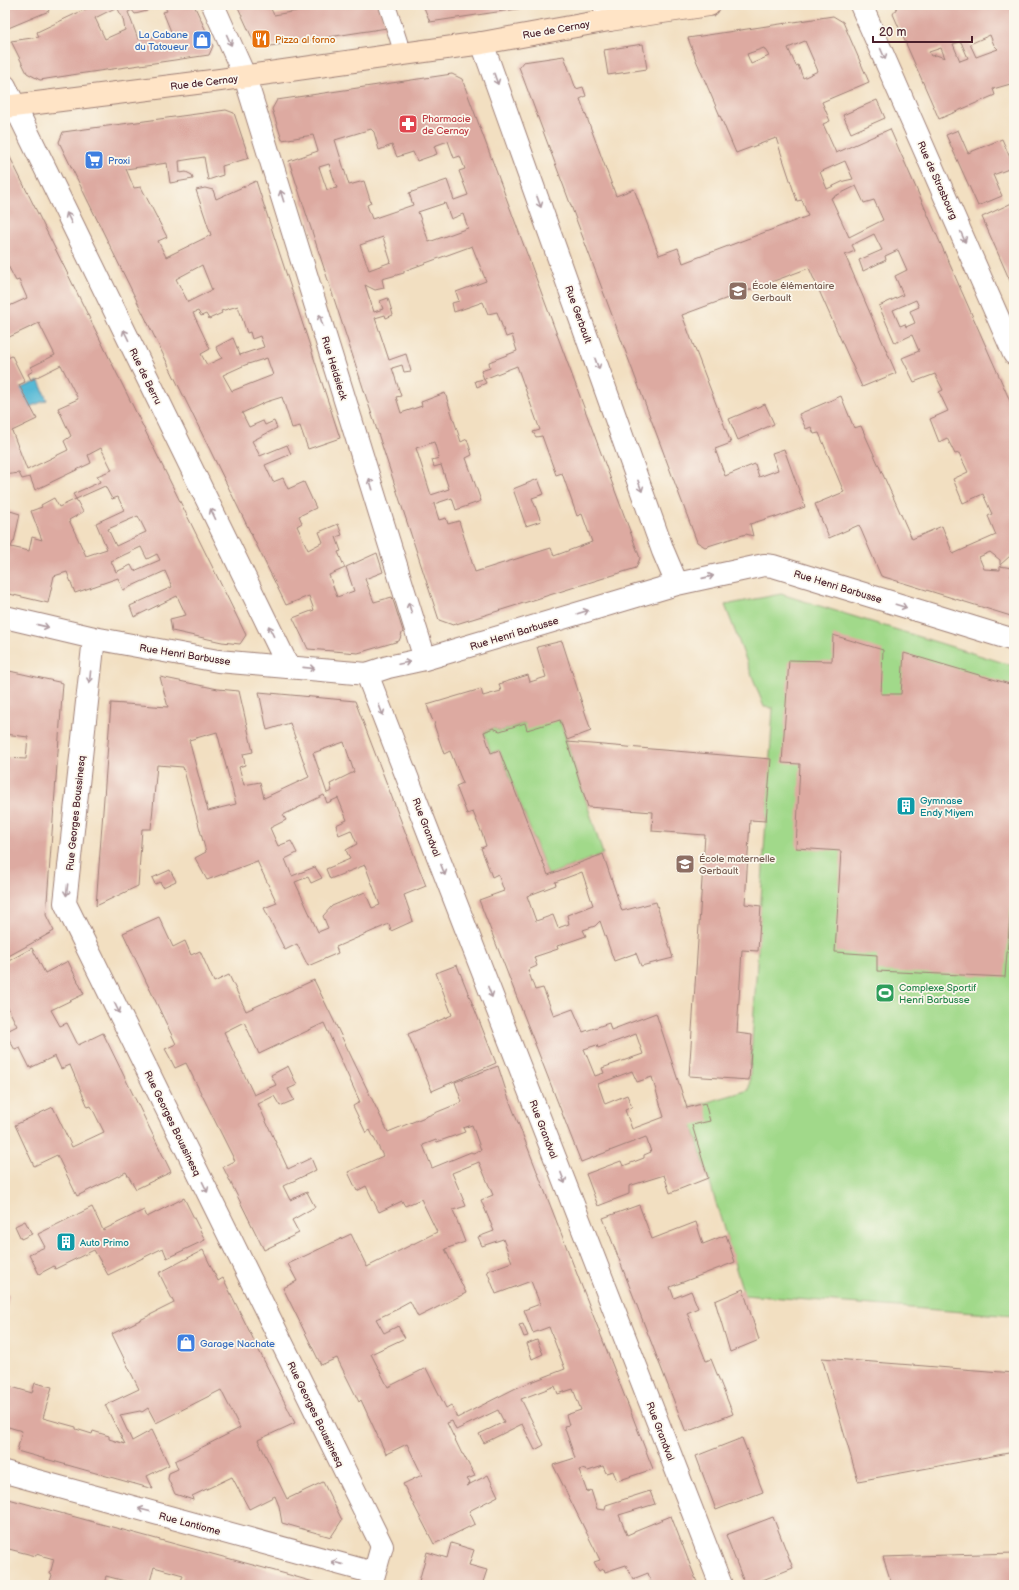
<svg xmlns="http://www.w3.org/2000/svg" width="1019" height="1590" viewBox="0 0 1019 1590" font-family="'Balsamiq Sans',sans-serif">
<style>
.green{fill:#a1d98a;stroke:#767c5a}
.water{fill:#57b9d5;stroke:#506c80}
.building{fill:#ddaaa1;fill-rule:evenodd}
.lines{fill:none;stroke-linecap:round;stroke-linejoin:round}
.service-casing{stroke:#9e7f76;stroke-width:18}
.minor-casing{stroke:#9e7f76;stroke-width:24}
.secondary-casing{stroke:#9e7f76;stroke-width:24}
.service{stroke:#fff;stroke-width:16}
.minor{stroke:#fff;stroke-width:22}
.secondary{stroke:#ffe4c6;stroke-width:22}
.oneway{stroke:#ae9aa0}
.labels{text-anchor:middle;stroke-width:3.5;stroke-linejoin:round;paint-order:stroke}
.street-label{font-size:10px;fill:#4a1f2b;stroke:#fbf7ec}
.shop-label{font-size:10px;fill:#366cbe;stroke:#fbf7ec;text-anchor:start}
.food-label{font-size:10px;fill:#c56008;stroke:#fbf7ec;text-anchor:start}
.health-label{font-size:10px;fill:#be3a42;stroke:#fbf7ec;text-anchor:start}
.education-label{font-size:10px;fill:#785e54;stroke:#fbf7ec;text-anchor:start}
.culture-label{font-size:10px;fill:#0d838f;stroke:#fbf7ec;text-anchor:start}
.leisure-label{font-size:10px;fill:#27864d;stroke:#fbf7ec;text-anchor:start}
</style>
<rect width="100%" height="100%" fill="#fbf7ec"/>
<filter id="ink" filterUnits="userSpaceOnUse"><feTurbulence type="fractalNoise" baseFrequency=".025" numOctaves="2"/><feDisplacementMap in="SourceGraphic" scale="8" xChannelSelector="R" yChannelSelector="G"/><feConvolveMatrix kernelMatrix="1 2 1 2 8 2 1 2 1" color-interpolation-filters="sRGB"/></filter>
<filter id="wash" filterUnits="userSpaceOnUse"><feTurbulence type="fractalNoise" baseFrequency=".012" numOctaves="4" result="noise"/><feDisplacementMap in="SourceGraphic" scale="16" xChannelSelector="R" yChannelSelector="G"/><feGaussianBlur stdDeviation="0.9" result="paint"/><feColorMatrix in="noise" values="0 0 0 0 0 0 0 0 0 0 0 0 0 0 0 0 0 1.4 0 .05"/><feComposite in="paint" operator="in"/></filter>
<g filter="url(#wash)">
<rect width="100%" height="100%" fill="#f2dfc1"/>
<path class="green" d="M781 594 1014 666V1316L744 1295 687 1108 749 1090 773 708 764 707 725 605Z
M560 720 603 854 548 875 499 750 491 753 484 732 493 728 500 731 525 723Z"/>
<path class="water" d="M39 381 47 400 14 413 8 393Z"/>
<g id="blocks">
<path class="building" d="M5 5H46L49 11 6 29Z
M89 5H153L149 6 147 11 135 14 132 10 128 12 138 39 172 34 163 12 167 11 164 5H194L213 46 209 55 78 74 40 80 27 73 11 41 39 37 37 32 90 7ZM117 7 123 19 125 30 105 39 95 18Z
M237 5H269L274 15 297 11 296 7 309 5H379L387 28 264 47 254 42Z
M423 5H536L537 6 430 22Z
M904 5H1014V46L1012 47 1014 50V83L993 89 995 95 939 119 893 14 898 6ZM990 35 994 45 998 49 976 57 970 44ZM961 42 968 58 960 61 953 44ZM941 48 945 58 936 55 931 56 929 52Z
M833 16 843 22 869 82 822 102 830 121 823 124 836 153 890 129 1014 410V557H1012L1010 556 1000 565V560L990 552 979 557 984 569 1000 570V566L1012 568 1011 577 1014 578V617L881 576 859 525 829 538 815 504 844 492 819 433 814 434 811 427 806 429 799 414 841 396 854 428 861 426 912 539 942 526 953 554 996 535 988 516 992 514 983 494 963 503 953 479 968 472 959 453 955 454 947 438 939 442 930 419 948 411 939 392 943 390 935 374 914 382 902 358 919 351 912 335 895 343 879 306 903 295 895 276 907 270 898 250 885 256 886 260 863 271 859 260 882 250 874 234 852 245 855 251 845 255 896 373 862 387 809 268 682 315 731 443 715 449 725 476 755 464 759 477 778 470 772 453 784 449 805 507 775 518V516L750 524 753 536 746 534 705 547 697 542 519 67 523 62 564 56 576 89 583 87 586 96 580 99 616 196 634 189 659 255 678 248 683 263 808 216 802 200 797 201 776 138 736 153 696 60 688 38ZM805 41 818 71 803 78 798 65 796 66 788 48ZM764 48 769 56 751 64 747 54ZM845 161 853 179 844 181 827 189 820 172ZM856 186 864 203 874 200 883 220 849 237 831 198ZM916 300 919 307 910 311 915 323 906 327 905 324 900 326 893 310Z
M643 44 647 69 608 75 604 50Z
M452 74 462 79 640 558 636 568 453 625 439 620 289 161 318 151 313 135 282 140 272 109 277 100ZM371 129 374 132 379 150 392 145 397 157 413 152 417 161 437 154 434 146 448 141 454 158 460 156 465 169 459 171 468 195 454 200 447 180 409 193 413 205 372 219 367 205 371 203 364 181 349 185 335 140ZM329 164 337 188 327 190 319 167ZM445 203 451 219 463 214 468 228 429 242 418 212ZM383 237 391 262 369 270 360 245ZM472 246 486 281 456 292 459 301 452 303 454 312 483 302 488 314 497 312 506 337 512 335 517 351 489 362 490 368 481 371 484 379 517 366 540 430 533 432 536 437 542 436 556 475 562 473 577 516 582 514 592 542 554 556 551 548 475 572 459 521 448 524 446 518 439 520 434 504 452 498 456 510 481 501 466 458 472 455 467 439 461 442 445 393 421 402 422 406 401 413 396 397 401 396 392 368 402 365 404 372 411 371 406 354 389 360 375 318 385 315 386 318 393 315 388 298 380 301 383 309 374 312 365 285 375 290 384 288 382 279 404 273V271ZM434 442 439 458 432 460 434 467 441 465 449 489 431 495 416 448Z
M877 100 885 118 851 133 843 115Z
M226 110 234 113 249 158 222 166 223 175 208 180 204 157 179 161 180 173 186 172 192 175 193 179 170 183 167 163 126 169 134 188 141 187 167 237 158 241 166 257 211 235 196 190 205 188 213 190 216 199 256 181 340 438 308 449 300 426 292 428 282 397 266 402 242 413 249 427 263 421 265 425 274 421 277 428 252 441 260 456 287 445 291 454 265 465 273 482 283 478 288 489 304 482 316 508 299 516 302 523 297 526 308 550 323 542 319 532 338 524 342 535 336 537 341 551 338 552 345 568 329 575 337 597 354 591 346 567 377 553 383 572 365 579 374 602 392 597 403 631 399 641 358 653 308 649 293 618 314 610 309 596 286 605 59 142 63 132ZM202 265 212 290 188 302 176 279ZM238 306 247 333 250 332 252 339 260 336 264 347 240 355 233 338 216 347 222 358 207 365 201 354 210 349 193 313 198 311 201 316 206 314 209 319 222 313 221 311ZM267 358 273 375 232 391 223 375 245 365Z
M958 130 968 153 1002 139 1014 167 993 175 1002 196 978 206 946 135Z
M5 147 246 635 240 644 222 642 172 631 170 619 186 615 177 596 134 617 130 606 172 587 165 571 123 590 118 578 75 593 67 572 54 576 48 603 5 593V515L7 510 20 514 14 542H13L11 547 29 551 32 537 42 540 31 511 42 507 41 505 54 498 59 507 76 499 73 494 100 482 97 476 112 470 101 448 88 455 91 463 35 490 30 477 22 479 19 473 5 475V359L12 356 25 382 19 385 37 419 12 431 27 470 68 450 64 441 71 436 58 408 78 399 61 365 31 380 28 374 33 371 31 367 55 355 39 323 5 339V308L27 298 19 280 16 281 5 260ZM105 486 112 499 118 497 124 510 96 523 107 549 86 556 69 520 83 512 76 499ZM138 516 146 532 116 546 108 529ZM141 547 147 559 157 554 160 560 134 571 131 565 116 572 111 561Z
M1014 202V290L982 217Z
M484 379 486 383 477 387 475 381Z
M765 404 774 424 738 440 729 419Z
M538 479 544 494 532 498 541 521 526 526 513 489Z
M833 635 883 650 881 694H901L904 653 1013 685 1012 709 1014 710V871L1005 977 877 971V955L835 952 841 851 796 848 800 764 782 763 789 660 832 661Z
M562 641 591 731 567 740 560 720 527 730 525 723 500 731 493 728 484 732 491 753 499 750 548 875 603 854 622 911 656 902 673 958 641 966 636 953 614 961 600 921 595 926 583 930 586 936 557 946 558 949 534 957 537 966 528 970 535 990 543 988 554 1016 573 1009 583 1032 609 1023 611 1030 656 1013 687 1108 705 1103 710 1121 692 1125 708 1178 670 1193 664 1175 629 1186V1194L598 1206 586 1174 621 1161 623 1166 644 1158V1155L651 1152 646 1137 581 1162 479 900 504 891 498 874 492 877 481 848 486 846 483 836 473 812 467 814 456 786 463 783 450 751 444 754 434 725 435 722 432 719 427 705 481 689 483 696 501 691 499 684 528 675 530 682 546 677 537 647ZM582 872 593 905 567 915 569 924 558 928 553 915 536 921 527 896 556 885 555 882ZM636 1034 643 1054 602 1068 604 1073 595 1076 584 1049 597 1045 598 1048ZM632 1071 637 1082 652 1077 664 1117 632 1129 625 1110 632 1107 627 1095 605 1104 598 1084Z
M5 670 63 683 46 915 54 931 5 958V758L26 759 28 737 5 734Z
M160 677 218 689 239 691 253 752 243 754 245 765 239 767 244 785 260 782 264 798 309 777 290 723 267 730 259 692 355 701 426 886 404 895 413 921 391 931 389 924 336 947 338 953 308 966 297 944 285 950 264 908 277 903 257 861 207 880 195 858 206 852 183 767 157 765 151 829H142L138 886 96 906 111 703 168 707ZM217 732 236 804 208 811 189 740ZM344 742 354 772 330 784 332 791 327 793 313 753ZM324 795 327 803 338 798 347 820 336 825 339 835 351 830 357 844 346 850 350 859 326 869 330 879 365 865 380 905 372 908 365 892 332 906 323 916 328 928 318 932 295 882 308 877 311 883 322 878 315 867 292 876 285 859 297 853 291 841 278 846 270 828 286 820 283 815Z
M567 742 771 759 766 821 750 820 745 904 761 906 758 951 742 950 737 1033 752 1035 749 1080 689 1076 705 835 652 831 653 812 588 807Z
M170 870 176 881 163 887 160 882 155 884 152 878Z
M159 917 173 947 185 941 191 955 200 951 214 982 229 975 246 1011 314 980 388 1132 462 1102 455 1082 498 1066 508 1097 653 1469 617 1481 613 1471 606 1473 603 1466 588 1471 582 1469 579 1470 587 1492 591 1490 597 1509 605 1510 606 1505 650 1491 655 1504 619 1515 627 1535 634 1532V1531L671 1516 698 1585H652L648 1573 633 1579 626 1565 605 1572 604 1569 599 1571 594 1562 600 1560 553 1465 575 1458 564 1426 569 1425 566 1415 581 1410 573 1389 558 1394 555 1386 521 1399 544 1445 535 1450 522 1424 484 1443 479 1434 504 1422 498 1410 456 1430 452 1421 447 1423 462 1454H463L475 1476 467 1479 470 1483 466 1486 488 1475 498 1496 469 1511 475 1524 434 1544 403 1484 422 1475 407 1444 386 1454 361 1400 359 1402 337 1358 321 1365 283 1288 297 1281 288 1264 351 1234 367 1267 437 1232 421 1199 405 1206 402 1201 379 1212 366 1186 357 1191 348 1172 383 1156 370 1130 366 1133 353 1106 360 1102 324 1023 259 1054 244 1022 224 1032 254 1095 276 1085 271 1075 288 1066 297 1085 288 1089 294 1100 280 1106 274 1096 258 1104 288 1169 311 1158 316 1170 283 1186 290 1200 307 1192 315 1207 292 1220 299 1233 264 1250 223 1167 235 1161 186 1063 175 1068 169 1056 165 1049 176 1044 123 933ZM472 1125 481 1150 473 1153 471 1152 432 1168 423 1145 436 1140 437 1142 465 1132 463 1128ZM479 1162 493 1195 481 1200 494 1231 478 1237 482 1246 503 1239 512 1262 487 1271 496 1294 531 1281 540 1304 524 1310 533 1333 549 1327 565 1369 516 1388 457 1418 451 1405 446 1408 426 1368 388 1387 371 1354 405 1338 398 1326 384 1333 376 1319 400 1308 399 1307 410 1301 418 1317 466 1293 445 1249 465 1242 453 1210 466 1206 452 1173Z
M32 948 45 973 68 961 84 994 51 1010 60 1026 67 1023 78 1045 103 1033 171 1172 136 1189 126 1172 77 1196 57 1155 34 1166 15 1125 53 1107 72 1147 104 1132 91 1106 88 1107 70 1065 61 1069 55 1056 30 1068 20 1048 15 1050 5 1032 17 1026 5 1002V963Z
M457 965 496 1063 432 1091 408 1034 452 1015 436 973Z
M184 1198 205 1240 167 1258 163 1248 108 1275 94 1250 55 1269 54 1266 39 1274 29 1254 45 1247 38 1234 92 1207 103 1230 144 1210 147 1217Z
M639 1205 652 1239 696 1222 703 1244 726 1235 735 1262 670 1287 674 1298 691 1291 698 1308 687 1313 706 1361 711 1359 733 1414 686 1432 603 1218Z
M25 1221 32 1234 21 1239 15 1226Z
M203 1250 218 1281 223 1278 295 1423 258 1440 287 1499 323 1482 342 1520 331 1537 282 1523 279 1506 275 1496 249 1509 232 1477 192 1496 193 1500 175 1494 168 1479 169 1473 178 1469 175 1461 240 1428 221 1390 156 1423 148 1408 142 1412 140 1411 120 1415 132 1441 152 1430 169 1465 147 1476 153 1489 17 1451 22 1431 5 1426V1385L32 1393 35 1383 52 1387 43 1418 76 1427V1429L92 1434 93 1431 109 1436V1439L125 1444 105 1405 139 1389 112 1334 174 1303 159 1273Z
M743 1289 759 1340 730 1352 715 1301Z
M5 1294 9 1295 6 1310H5Z
M523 1324 528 1336 524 1337 519 1325Z
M537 1340 543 1354 532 1359 527 1344Z
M822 1358 1014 1373V1452L858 1481Z
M742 1438 763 1492 716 1510 696 1456Z
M5 1498 286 1574 324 1585H180L183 1575 154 1567 149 1585H140L106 1576 104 1585H49L52 1575 50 1574 54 1559 36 1554V1556L5 1548Z
M773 1517 793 1568 750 1585H745L726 1535Z
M451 1543 474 1550 469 1565 487 1570 482 1585H418L427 1552 447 1558Z
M1014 1553V1585H892L883 1557Z"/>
</g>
</g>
<g filter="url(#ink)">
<use href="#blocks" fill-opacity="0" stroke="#9e7f76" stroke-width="1"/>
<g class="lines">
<defs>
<path id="service" d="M387 5 403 54"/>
<path id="minor" d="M213 5 245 77 425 659
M604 5 609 20
M861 5 1014 354
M482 43 663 551 677 584
M5 86 288 666
M5 617 94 638 218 661 367 674 388 667 425 659 677 584 764 565 773 566 1014 640
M94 638 65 903 382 1546 371 1585
M367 674 721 1585
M5 1472 374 1573"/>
<path id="secondary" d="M5 107 220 80 403 54 482 43 609 20 709 5"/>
</defs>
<use href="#service" class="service-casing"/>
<use href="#minor" class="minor-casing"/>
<use href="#secondary" class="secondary-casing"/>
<use href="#service" class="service"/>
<use href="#minor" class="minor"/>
<use href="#secondary" class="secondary"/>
</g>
<defs><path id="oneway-shaft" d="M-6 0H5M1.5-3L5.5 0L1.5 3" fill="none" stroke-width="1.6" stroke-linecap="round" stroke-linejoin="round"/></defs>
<g class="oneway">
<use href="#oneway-shaft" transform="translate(229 40) rotate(66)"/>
<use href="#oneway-shaft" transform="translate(883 54) rotate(66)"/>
<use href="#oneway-shaft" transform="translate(496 79) rotate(70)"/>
<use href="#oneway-shaft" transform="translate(282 196) rotate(-107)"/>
<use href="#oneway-shaft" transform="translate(539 202) rotate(70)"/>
<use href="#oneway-shaft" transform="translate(69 218) rotate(-116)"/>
<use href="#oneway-shaft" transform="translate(963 237) rotate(66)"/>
<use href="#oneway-shaft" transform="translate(321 320) rotate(-107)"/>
<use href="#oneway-shaft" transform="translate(126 335) rotate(-116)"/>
<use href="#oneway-shaft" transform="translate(597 364) rotate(70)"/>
<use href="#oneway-shaft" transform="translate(371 484) rotate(-107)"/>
<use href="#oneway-shaft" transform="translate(640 486) rotate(70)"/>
<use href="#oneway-shaft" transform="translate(213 514) rotate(-116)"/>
<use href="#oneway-shaft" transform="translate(708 577) rotate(-13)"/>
<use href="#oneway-shaft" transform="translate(901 606) rotate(17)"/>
<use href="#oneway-shaft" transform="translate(410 608) rotate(-107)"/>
<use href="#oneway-shaft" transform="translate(583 612) rotate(-17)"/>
<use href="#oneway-shaft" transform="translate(43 626) rotate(13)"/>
<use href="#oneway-shaft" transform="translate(271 631) rotate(-116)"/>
<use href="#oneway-shaft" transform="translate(404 663) rotate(-12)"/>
<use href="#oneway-shaft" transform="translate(309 668) rotate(6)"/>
<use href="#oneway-shaft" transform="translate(90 677) rotate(96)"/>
<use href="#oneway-shaft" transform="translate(381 710) rotate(69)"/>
<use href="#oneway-shaft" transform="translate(443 870) rotate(69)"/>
<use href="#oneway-shaft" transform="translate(67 890) rotate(96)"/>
<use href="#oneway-shaft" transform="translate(490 992) rotate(69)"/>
<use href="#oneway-shaft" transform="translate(117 1008) rotate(64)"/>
<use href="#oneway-shaft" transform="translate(563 1178) rotate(69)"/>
<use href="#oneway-shaft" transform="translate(205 1187) rotate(64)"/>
<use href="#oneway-shaft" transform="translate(144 1510) rotate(-165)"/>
<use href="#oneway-shaft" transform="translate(337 1563) rotate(-165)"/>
</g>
</g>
<defs>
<symbol id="restaurant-square" viewBox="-11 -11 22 22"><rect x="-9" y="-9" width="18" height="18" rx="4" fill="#e8710a" stroke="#fbf7ec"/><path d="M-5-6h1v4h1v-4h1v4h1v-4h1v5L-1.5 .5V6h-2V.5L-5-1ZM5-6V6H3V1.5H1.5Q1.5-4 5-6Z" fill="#fff"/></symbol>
<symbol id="shop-square" viewBox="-11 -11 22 22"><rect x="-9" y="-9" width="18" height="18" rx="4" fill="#3f7fe0" stroke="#fbf7ec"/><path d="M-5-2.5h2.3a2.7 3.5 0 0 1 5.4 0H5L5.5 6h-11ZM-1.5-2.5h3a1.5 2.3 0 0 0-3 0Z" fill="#fff"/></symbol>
<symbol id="pharmacy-square" viewBox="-11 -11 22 22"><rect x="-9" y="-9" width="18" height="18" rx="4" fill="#e0444e" stroke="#fbf7ec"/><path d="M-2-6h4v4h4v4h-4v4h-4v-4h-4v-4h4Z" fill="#fff"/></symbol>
<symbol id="supermarket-square" viewBox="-11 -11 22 22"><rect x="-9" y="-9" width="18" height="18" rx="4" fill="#3f7fe0" stroke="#fbf7ec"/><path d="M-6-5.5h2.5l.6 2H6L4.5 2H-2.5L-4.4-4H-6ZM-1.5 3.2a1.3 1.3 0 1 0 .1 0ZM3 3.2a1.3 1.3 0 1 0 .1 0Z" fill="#fff"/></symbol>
<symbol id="school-square" viewBox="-11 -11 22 22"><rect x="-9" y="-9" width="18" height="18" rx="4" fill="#8d6e63" stroke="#fbf7ec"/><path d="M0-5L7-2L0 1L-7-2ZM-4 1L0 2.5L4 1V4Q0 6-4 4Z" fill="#fff"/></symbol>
<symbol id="building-square" viewBox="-11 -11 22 22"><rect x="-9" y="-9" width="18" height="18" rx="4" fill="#0f9aa8" stroke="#fbf7ec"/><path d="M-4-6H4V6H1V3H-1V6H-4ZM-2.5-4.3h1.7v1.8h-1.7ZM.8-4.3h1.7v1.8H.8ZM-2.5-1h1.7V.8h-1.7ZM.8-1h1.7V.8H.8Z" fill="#fff"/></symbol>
<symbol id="stadium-square" viewBox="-11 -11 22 22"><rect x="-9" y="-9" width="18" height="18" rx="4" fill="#2e9e5b" stroke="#fbf7ec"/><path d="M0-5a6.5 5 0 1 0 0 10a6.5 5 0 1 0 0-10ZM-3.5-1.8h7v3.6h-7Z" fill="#fff"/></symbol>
</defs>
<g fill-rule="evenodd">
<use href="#restaurant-square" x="250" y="28" width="22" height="22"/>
<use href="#shop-square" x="191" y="29" width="22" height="22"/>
<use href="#pharmacy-square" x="397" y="113" width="22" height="22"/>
<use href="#supermarket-square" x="83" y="149" width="22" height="22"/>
<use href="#school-square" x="727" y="280" width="22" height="22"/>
<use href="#building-square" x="895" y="795" width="22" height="22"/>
<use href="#school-square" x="674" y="853" width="22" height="22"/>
<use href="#stadium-square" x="874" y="982" width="22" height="22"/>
<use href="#building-square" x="55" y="1231" width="22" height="22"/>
<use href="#shop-square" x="175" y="1332" width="22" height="22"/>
</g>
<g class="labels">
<g class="street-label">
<text transform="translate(556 29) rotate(-10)" y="4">Rue de Cernay</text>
<text transform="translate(204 82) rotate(-7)" y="4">Rue de Cernay</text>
<text transform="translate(938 180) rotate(66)" y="4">Rue de Strasbourg</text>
<text transform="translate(579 314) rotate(70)" y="4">Rue Gerbault</text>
<text transform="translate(335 368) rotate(73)" y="4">Rue Heidsieck</text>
<text transform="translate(146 376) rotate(64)" y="4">Rue de Berru</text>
<text transform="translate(838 586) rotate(17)" y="4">Rue Henri Barbusse</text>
<text transform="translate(514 633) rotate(-17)" y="4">Rue Henri Barbusse</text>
<text transform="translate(185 654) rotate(9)" y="4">Rue Henri Barbusse</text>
<text transform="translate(75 813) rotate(-84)" y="4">Rue Georges Boussinesq</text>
<text transform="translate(427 827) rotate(69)" y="4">Rue Grandval</text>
<text transform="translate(173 1123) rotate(64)" y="4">Rue Georges Boussinesq</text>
<text transform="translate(544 1129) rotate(69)" y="4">Rue Grandval</text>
<text transform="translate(316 1414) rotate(64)" y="4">Rue Georges Boussinesq</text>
<text transform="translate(661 1431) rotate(69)" y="4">Rue Grandval</text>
<text transform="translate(190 1523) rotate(15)" y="4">Rue Lantiome</text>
</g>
<g class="shop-label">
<text x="188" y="38" text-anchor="end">La Cabane<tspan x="188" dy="12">du Tatoueur</tspan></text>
<text x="108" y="164">Proxi</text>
<text x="200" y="1347">Garage Nachate</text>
</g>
<g class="food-label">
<text x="275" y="43">Pizza al forno</text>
</g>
<g class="health-label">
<text x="422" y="122">Pharmacie<tspan x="422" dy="12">de Cernay</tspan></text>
</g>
<g class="education-label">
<text x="752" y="289">École élémentaire<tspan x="752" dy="12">Gerbault</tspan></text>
<text x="699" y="862">École maternelle<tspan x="699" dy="12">Gerbault</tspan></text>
</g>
<g class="culture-label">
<text x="920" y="804">Gymnase<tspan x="920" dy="12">Endy Miyem</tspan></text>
<text x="80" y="1246">Auto Primo</text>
</g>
<g class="leisure-label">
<text x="899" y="991">Complexe Sportif<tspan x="899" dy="12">Henri Barbusse</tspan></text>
</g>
</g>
<rect width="1019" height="1590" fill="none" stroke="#fbf7ec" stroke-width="20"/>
<path d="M873 36v6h99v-6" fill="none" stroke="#4a1f2b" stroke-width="2"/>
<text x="879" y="36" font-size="12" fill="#4a1f2b" stroke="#fbf7ec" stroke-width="3" paint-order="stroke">20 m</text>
</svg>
